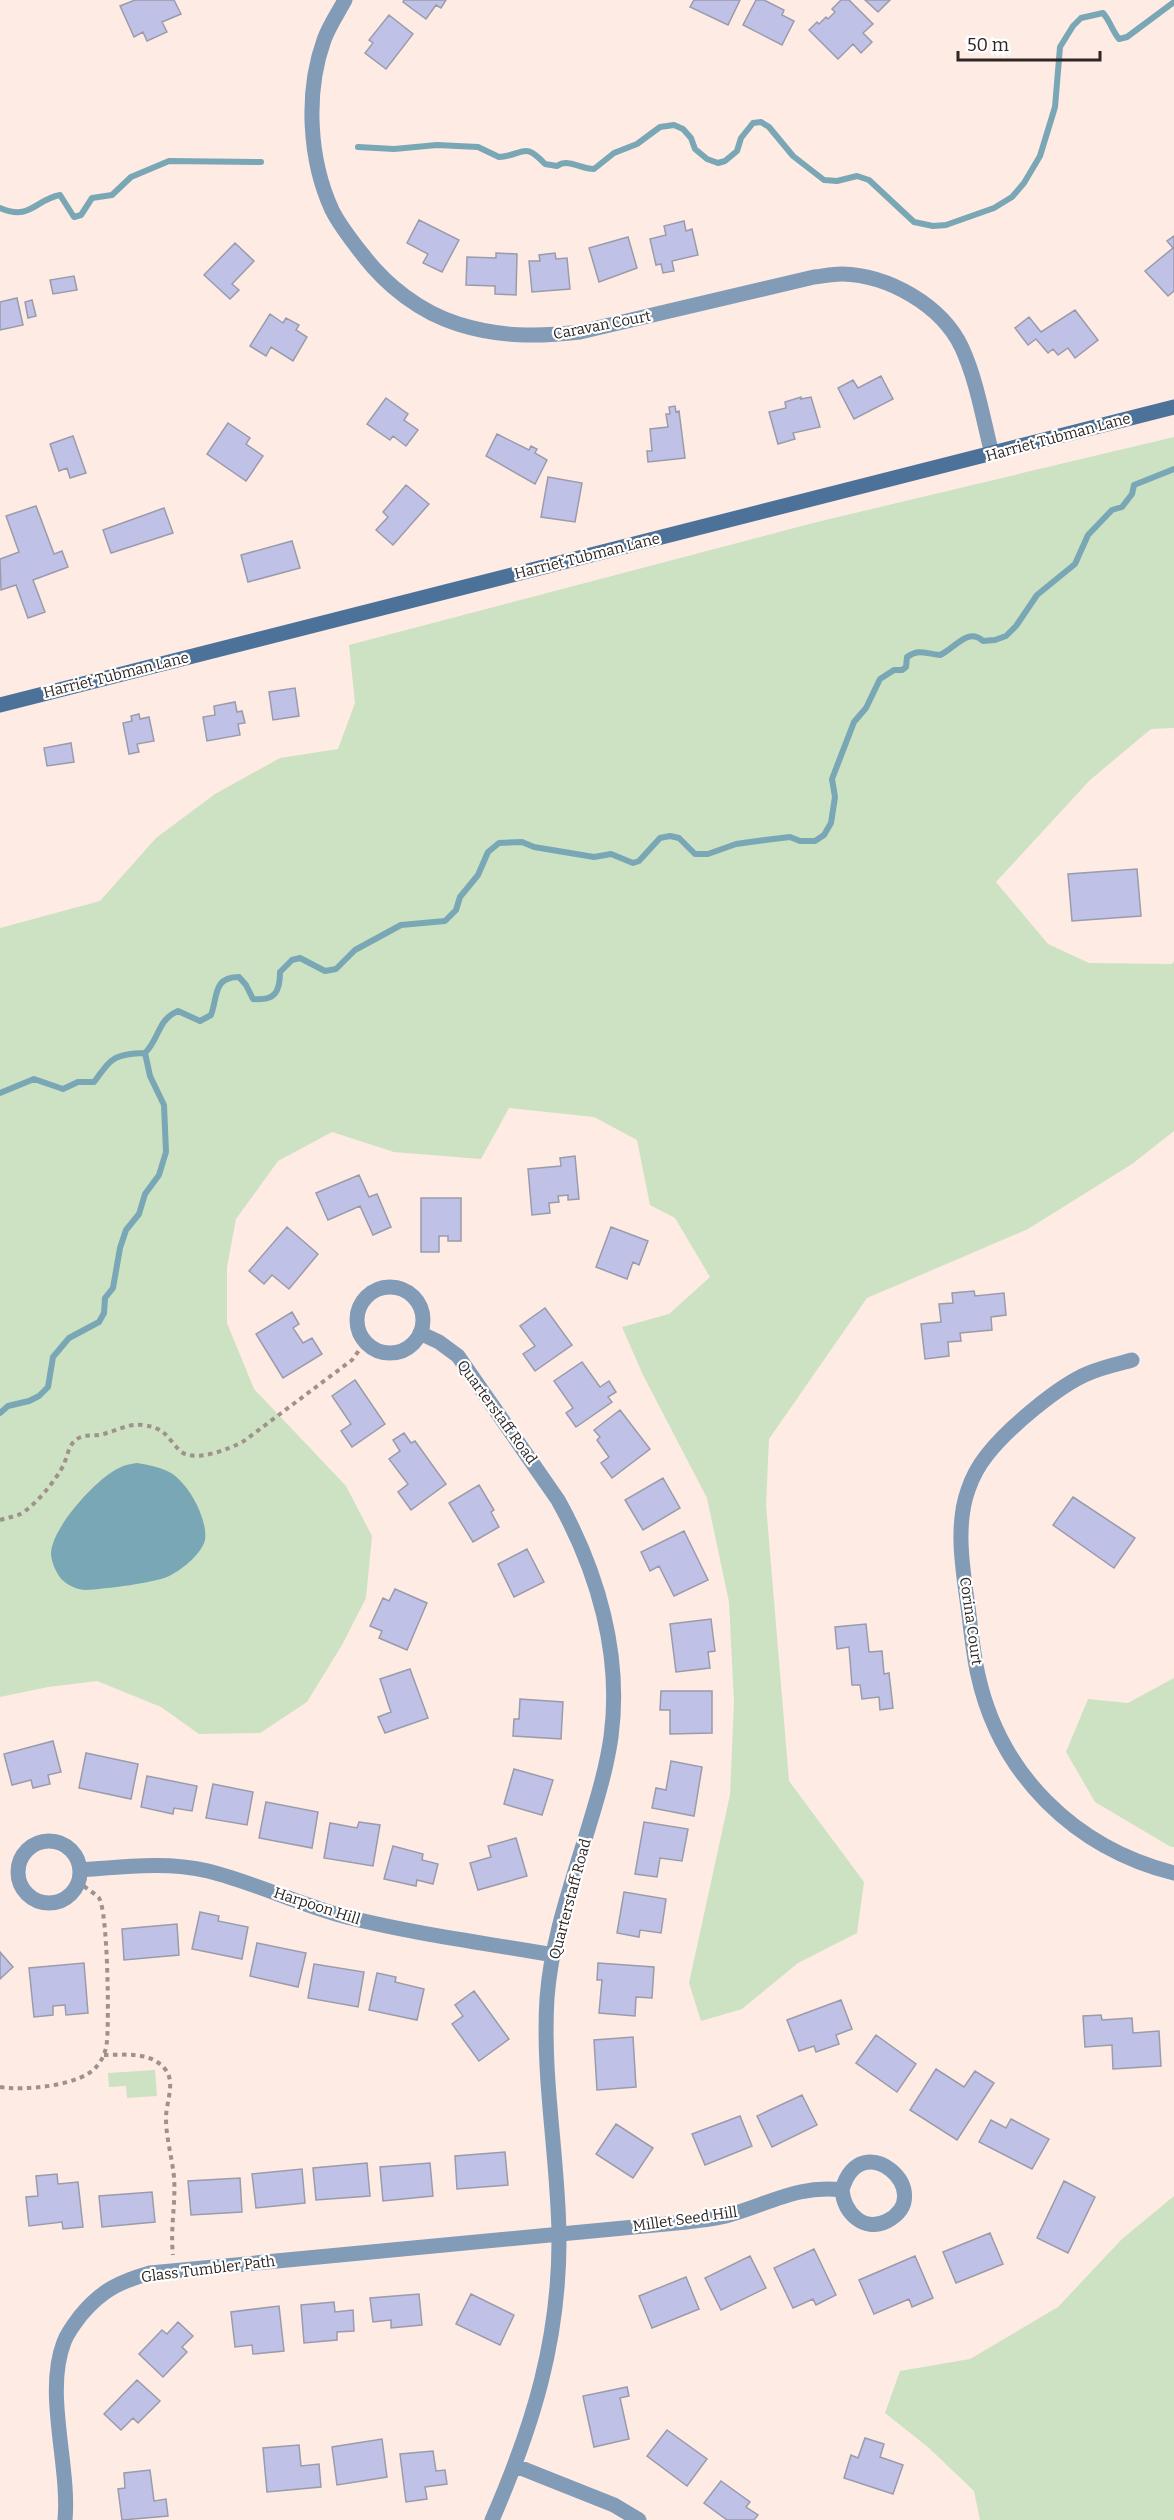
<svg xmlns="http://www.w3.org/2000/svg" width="1174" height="2520" viewBox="0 0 1174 2520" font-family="Bitter,serif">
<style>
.green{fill:#cde2c2}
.water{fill:#7aa7b5}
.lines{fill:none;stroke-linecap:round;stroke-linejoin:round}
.stream{stroke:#7aa7b5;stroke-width:6}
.building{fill:#c0c1e6;stroke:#9a9bab;stroke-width:1.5}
.path{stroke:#9f918d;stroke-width:4;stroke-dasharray:4.5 4.5;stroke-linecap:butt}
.street{stroke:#829bb7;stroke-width:15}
.secondary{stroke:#4d729a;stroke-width:15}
.labels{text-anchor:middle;stroke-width:4.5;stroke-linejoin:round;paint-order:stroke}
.street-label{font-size:15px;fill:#2d2624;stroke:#fff}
</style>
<rect width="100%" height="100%" fill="#feebe4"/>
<path class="green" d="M1174 437V728L1151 729 1090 780 996 882 1048 944 1089 963 1172 964 1174 961V1131L1132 1164 1028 1229 867 1298 769 1439 766 1505 789 1781 864 1882 857 1933 798 1963 742 2009 701 2021 689 1983 730 1795 734 1702 729 1602 707 1498 643 1375 622 1327 669 1314 710 1277 675 1218 650 1205 637 1140 594 1117 509 1108 481 1159 394 1152 332 1132 278 1161 236 1219 227 1267V1323L254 1389 346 1486 372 1536 366 1598 342 1645 307 1702 260 1733 199 1734 161 1707 97 1681 48 1687 0 1697V928L100 901 156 838 215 794 280 758 338 749 355 703 349 645 817 522Z
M1174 1678V1847H1171L1095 1802 1066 1752 1088 1699 1128 1703Z
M155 2070 157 2096 127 2098 126 2086 109 2087 108 2073Z
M1174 2196V2520H980L974 2491 929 2448 885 2413 900 2371 970 2359 1058 2307 1122 2239Z"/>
<path class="water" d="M137 1463C148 1465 161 1467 171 1473 189 1484 208 1519 205 1540 202 1553 183 1569 171 1575 158 1583 103 1589 86 1590 77 1590 64 1584 59 1576 55 1570 52 1563 51 1555 50 1529 97 1478 119 1468 124 1465 131 1464 137 1463Z"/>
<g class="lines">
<path class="stream" d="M358 147 394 149 437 145 478 147 499 157C525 155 523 141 545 164L557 166C569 158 580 169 594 169L614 153 637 144 660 127 674 125 683 129 691 138 695 149 707 159 718 163 725 161 737 151 741 138 753 123 761 122 769 127 793 156 824 180 837 181 857 176 869 180 914 222 933 226 946 225 994 208 1012 197 1024 183 1040 156 1055 107 1060 47 1073 26 1081 18 1103 13C1110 21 1112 30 1119 39L1127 37 1174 2
M0 208C31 221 34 200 60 195L74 217 81 215 92 198 112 195 131 177 169 161 261 162
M0 1093 34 1079 63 1089 78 1082H94C112 1058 113 1054 145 1053 160 1038 157 1020 178 1011L200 1021 211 1015C218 996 213 977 239 977L246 985 253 999C275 1001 280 992 280 972L292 960 300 958 325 971 336 969 355 950 401 925 445 921 456 910 460 897 478 875 488 852 499 843 522 842 534 847 594 857 611 854 633 863 639 861 660 838 670 836 679 838 695 854H708L736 844 765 840 790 837 800 841H815L824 835 831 823 835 797 832 779 854 722 866 708 880 679 894 670H902L906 667 907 657C919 648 926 654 940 655 955 648 968 627 983 641L995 640 1006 636 1016 626 1037 595 1075 564 1088 535 1112 510 1122 507 1132 494 1134 485 1174 469
M0 1413 8 1406 29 1401 39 1396 48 1387 53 1357 69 1338 99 1322 104 1313 105 1298 113 1288 120 1248 126 1230 139 1214 145 1194 159 1175 166 1152 164 1105 150 1076 145 1053"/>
</g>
<path class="building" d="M135 0H174L181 14 162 22 167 32 147 41 143 32 134 37 120 6Z
M404 0H446L441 8 436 5 426 19 403 2Z
M694 0H740L728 25 690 7Z
M756 0H764L784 10 782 15 794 21 782 45 743 25Z
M841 0H849L873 24 863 33 872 42 861 53 853 44 838 59 809 30 817 22 819 24 826 17 828 19 835 12 832 9Z
M865 0H890L878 12Z
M389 15 413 34 386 69 365 53 373 43 369 40Z
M419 220 459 240 442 272 423 263 428 254 407 243Z
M684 221 686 231 692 229 698 255 672 261 674 271 663 273 661 264 656 265 650 239 666 235 664 226Z
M1174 236V291L1168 296 1145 271 1173 248 1167 241Z
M628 237 637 268 599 282 589 248Z
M235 243 254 261 232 284 239 290 230 299 204 275Z
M496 253 517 254 516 295 495 294V286L466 285 467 257 496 258Z
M555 253 556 259 567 258 570 289 532 292 529 261H540L539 255Z
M74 276 77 290 53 294 50 280Z
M17 298 23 325 0 330V302Z
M32 300 36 316 28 318 25 302Z
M1075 310 1098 340 1075 358 1068 348 1058 355 1053 349 1048 353 1036 339 1028 345 1015 328 1029 317 1041 332Z
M270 314 283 323 286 318 299 325 296 330 307 337 293 361 271 347 266 356 250 346Z
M881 376 893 399 854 419 838 388 853 380 858 388Z
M801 397V399L811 397 820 427 793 433 795 439 778 444 769 412 786 408 785 402Z
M386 398 408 414 404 420 418 430 406 446 393 436 390 440 367 424Z
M675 406 676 412 679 411 685 458 648 462 647 451H652L650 429 668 427 666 414H670L669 407Z
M228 423 250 438 246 444 263 456 246 481 207 454Z
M497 434 529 450 531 446 537 449 535 453 547 460 535 484 486 456Z
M73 436 86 473 70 478 67 468 59 471 50 444Z
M548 477 582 483 575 522 541 517Z
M406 485 429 504 393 545 376 530 388 517 383 512Z
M36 506 54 554 62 551 68 567 33 580 45 612 28 618 16 585 1 590 0 559 19 552 6 516Z
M164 508 173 533 111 553 103 530Z
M292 541 300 568 248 582 241 555Z
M295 688 299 716 273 720 269 692Z
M235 702 237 712 242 711 245 723 238 724 240 735 207 741 203 717 215 715 214 706Z
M139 714 140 719 149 717 154 741 137 744 139 752 129 754 123 723 132 721 131 716Z
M71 743 74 762 47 766 44 748Z
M1137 869 1141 916 1072 921 1068 874Z
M575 1156 579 1199 568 1200V1195L558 1196 559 1202 549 1203 550 1213 532 1215 528 1169 561 1166 560 1158Z
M359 1175 369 1197 377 1194 391 1227 373 1235 360 1206 328 1220 316 1193Z
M421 1198H461V1241H448V1236H439V1252H421Z
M287 1227 318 1254 289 1289 272 1275 264 1284 249 1271Z
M611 1227 648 1241 639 1265 633 1262 627 1279 596 1267Z
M974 1291 975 1296 1004 1293 1006 1315 991 1317 992 1330 960 1333 961 1341 948 1342 949 1356 925 1359 921 1324 941 1322 939 1304 953 1303 952 1293Z
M545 1308 572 1345 535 1371 523 1354 535 1346 520 1326Z
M292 1312 299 1324 293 1328 303 1343 312 1338 322 1354 283 1378 256 1334Z
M582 1362 600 1387 609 1381 616 1392 608 1397 612 1402 576 1427 566 1413 573 1408 554 1381Z
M355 1380 385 1424 352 1447 341 1431 351 1424 332 1396Z
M620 1410 650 1449 612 1478 601 1463 609 1457 597 1440 600 1437 594 1430Z
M404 1433 411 1443 415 1441 446 1484 411 1510 398 1492 408 1484 389 1459 400 1451 393 1440Z
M663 1478 680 1508 643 1530 625 1500Z
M479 1485 494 1510 491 1512 499 1527 473 1542 449 1503Z
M1073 1497 1135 1538 1114 1568 1053 1525Z
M684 1531 708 1580 674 1596 659 1566 650 1571 641 1552Z
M527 1549 544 1582 514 1597 498 1564Z
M395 1589 427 1603 407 1650 379 1638 382 1631 370 1626 383 1598 389 1601Z
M711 1619 715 1651 708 1652 710 1668 676 1672 670 1624Z
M866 1624 869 1652 882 1651 884 1674 889 1673 893 1708 880 1710 879 1697 862 1699 860 1685H852L849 1647 837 1649 835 1627Z
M410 1669 428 1718 385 1733 378 1717 391 1712 380 1679Z
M661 1691H712V1733L670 1734V1710H660Z
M520 1699 563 1702 561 1739 513 1736 514 1719H519Z
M53 1741 61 1772 48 1775 50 1784 33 1788 31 1780 12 1785 4 1754Z
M86 1753 138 1764 131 1799 79 1788Z
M671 1761 702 1767 694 1816 652 1808 656 1788 666 1790Z
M514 1769 553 1780 542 1815 504 1804Z
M147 1776 197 1786 192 1811 174 1808 173 1814 141 1807Z
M213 1784 253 1792 247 1825 206 1818Z
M266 1802 318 1812 312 1848 259 1838Z
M359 1822 380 1825 373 1866 324 1858 330 1823 357 1828Z
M644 1822 688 1829 682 1861 660 1858 657 1877 635 1874Z
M516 1838 527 1876 478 1890 470 1863 491 1857 488 1846Z
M393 1846 423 1854 422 1860 438 1864 433 1884 417 1880 416 1886 384 1879Z
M624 1892 666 1899 661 1933 640 1930 639 1937 617 1933Z
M200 1912 219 1916 218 1921 248 1927 242 1959 192 1949Z
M177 1924 179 1955 124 1960 122 1929Z
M257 1943 306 1953 298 1987 250 1976Z
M0 1952 13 1967 0 1979Z
M84 1963 88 2013 66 2015 65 2005 53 2006V2015L34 2017 29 1968Z
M598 1963 654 1967 652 1998 636 1997 635 2016 599 2013 602 1980H597Z
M314 1964 364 1972 358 2007 308 1998Z
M377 1973 396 1977 395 1982 424 1989 417 2020 369 2010Z
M474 1991 509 2039 479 2061 452 2024 463 2016 455 2005Z
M841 2000 852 2029 836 2035 839 2044 816 2052 814 2046 799 2051 787 2020Z
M1101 2015 1102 2020 1132 2018 1133 2033 1159 2031 1161 2066 1113 2069 1112 2045 1085 2047 1083 2016Z
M876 2035 916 2064 897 2092 856 2063Z
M633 2037 636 2087 597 2090 594 2040Z
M936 2069 964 2087 975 2071 994 2083 957 2140 910 2110Z
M802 2095 817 2125 772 2147 757 2116Z
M740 2116 752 2146 705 2165 692 2134Z
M1011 2119 1049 2139 1032 2169 979 2142 991 2120 1006 2128Z
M616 2124 653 2148 633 2178 596 2154Z
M505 2152 508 2185 457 2189 455 2156Z
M367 2163 370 2196 316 2200 313 2168Z
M430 2163 433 2196 383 2201 380 2167Z
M302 2169 305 2203 256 2208 252 2174Z
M57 2174 58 2184 78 2182 83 2227 63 2229 62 2222 29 2226 26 2197 38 2196 36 2176Z
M240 2178 242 2212 191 2215 188 2181Z
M1064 2181 1095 2197 1068 2253 1037 2238Z
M152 2192 155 2222 102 2227 99 2196Z
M990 2233 1003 2264 956 2283 943 2252Z
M814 2249 836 2295 816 2305 813 2299 793 2308 774 2268Z
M750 2256 766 2288 721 2310 705 2278Z
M915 2256 933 2298 912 2307 909 2299 874 2314 859 2280Z
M686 2277 699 2309 652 2328 639 2296Z
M419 2294 422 2325 391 2328V2320L373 2322 370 2298Z
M471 2294 514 2315 500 2345 456 2324Z
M334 2302 335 2312 353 2310 354 2331 337 2332V2340L304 2343 301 2305Z
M279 2306 284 2351 253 2354 252 2345 235 2347 231 2312Z
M178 2322 193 2336 182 2347 187 2352 163 2377 139 2354 162 2330 167 2334Z
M137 2380 160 2401 138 2423 133 2418 121 2430 104 2414Z
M627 2387 629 2396 620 2398 629 2439 594 2447 583 2396Z
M667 2430 707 2459 687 2486 647 2456Z
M865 2438 884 2444 880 2457 903 2465 893 2494 844 2478 851 2455 858 2458Z
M382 2439 387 2477 337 2485 332 2447Z
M299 2445 301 2466 319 2464 321 2487 267 2492 263 2448Z
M433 2451 436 2471 445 2470 447 2484 425 2487 427 2499 406 2502 400 2454Z
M150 2470 154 2501 166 2499 168 2516 122 2520 118 2489 125 2488 124 2473Z
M721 2481 750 2502 746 2507 758 2515 754 2520H727L704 2503Z"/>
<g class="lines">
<path class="path" d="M0 1520C6 1518 12 1517 18 1515 33 1509 57 1479 64 1464 69 1452 69 1440 84 1436 90 1435 97 1436 103 1434 116 1431 129 1423 143 1425 165 1428 166 1436 179 1450 192 1464 230 1449 244 1441L352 1360 365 1342
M104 2055C125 2055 150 2051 165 2069 176 2082 166 2102 166 2118 166 2138 172 2157 174 2177 176 2204 170 2227 173 2255
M0 2087C23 2091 82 2086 97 2066 103 2059 106 2051 107 2041 109 2020 108 1912 99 1898 96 1894 88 1890 84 1886"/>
<path class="street" d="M345 0C338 13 329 26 324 40 305 93 309 160 332 210 340 226 352 241 363 255 387 286 420 312 458 324 499 337 538 337 580 332L814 277C823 276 833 274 842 274 888 275 942 305 962 348 977 381 983 419 992 454
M357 1320a33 33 0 1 1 66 0a33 33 0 1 1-66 0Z
M420 1333 439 1342 458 1356 558 1500C598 1572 622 1655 611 1737 606 1772 595 1806 585 1839 569 1891 551 1944 547 1998 542 2078 558 2156 559 2235 560 2339 533 2426 492 2520
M1132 1360C1118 1364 1103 1367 1089 1373 1059 1385 1007 1429 987 1455 979 1465 972 1478 968 1490 955 1526 963 1571 968 1607 971 1630 973 1653 978 1675 1000 1775 1075 1848 1174 1873
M18 1872a31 31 0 1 1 62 0a31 31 0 1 1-62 0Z
M81 1870C122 1867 167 1861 208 1871 256 1883 300 1905 347 1917 415 1934 485 1943 554 1955
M516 2466 614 2505 639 2520
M65 2520C70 2465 44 2393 64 2342 67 2333 75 2323 81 2315 102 2290 119 2282 150 2273L687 2222C701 2220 716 2219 729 2215 768 2204 801 2184 842 2190 861 2123 939 2194 887 2221 863 2233 844 2212 842 2190"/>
<path class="secondary" d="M0 705 1174 407"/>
</g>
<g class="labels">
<g class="street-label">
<text transform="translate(602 325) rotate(-11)" y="5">Caravan Court</text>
<text transform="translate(1058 437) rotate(-15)" y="5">Harriet Tubman Lane</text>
<text transform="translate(587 556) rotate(-14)" y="5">Harriet Tubman Lane</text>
<text transform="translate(116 675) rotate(-14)" y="5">Harriet Tubman Lane</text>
<text transform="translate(497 1412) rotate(54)" y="5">Quarterstaff Road</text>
<text transform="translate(971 1621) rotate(82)" y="5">Corina Court</text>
<text transform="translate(570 1899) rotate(-75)" y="5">Quarterstaff Road</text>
<text transform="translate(317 1906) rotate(18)" y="5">Harpoon Hill</text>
<text transform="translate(685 2219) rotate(-8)" y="5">Millet Seed Hill</text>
<text transform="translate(208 2269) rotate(-7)" y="5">Glass Tumbler Path</text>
</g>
</g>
<path d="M958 51v9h142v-9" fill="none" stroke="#2d2624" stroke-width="3"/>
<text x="967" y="51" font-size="18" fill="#2d2624" stroke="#ffffff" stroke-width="4.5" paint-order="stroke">50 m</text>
</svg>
